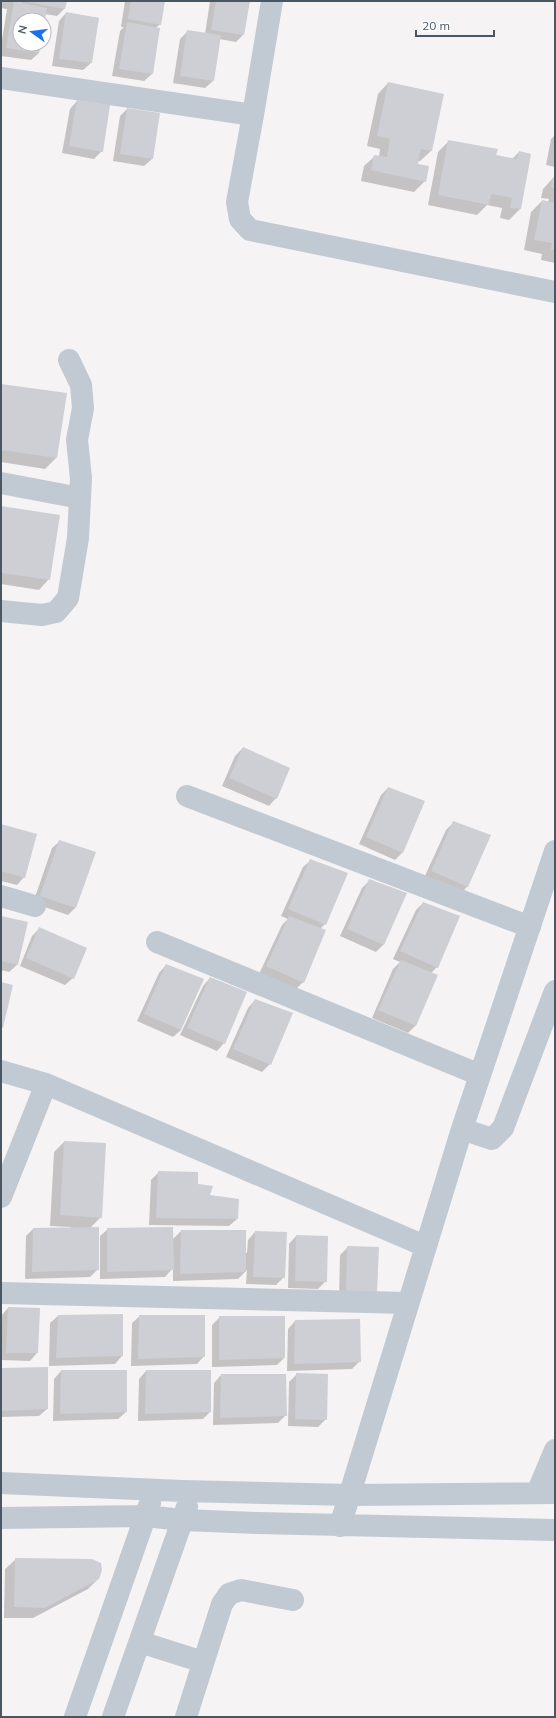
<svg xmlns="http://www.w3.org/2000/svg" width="556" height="1718" viewBox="0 0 556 1718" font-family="Mulish,sans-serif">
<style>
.shadow{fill:#0003}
.building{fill:#cdcfd5}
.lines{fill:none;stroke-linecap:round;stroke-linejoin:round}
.minor{stroke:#c1cad2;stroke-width:22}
</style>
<rect width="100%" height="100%" fill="#f5f3f3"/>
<path class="shadow" d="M1 1H18V4H21V1H66L64 9 57 16 45 14 44 20H20V44H40L39 53 31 60 1 56V46L7 9 1 8Z
M125 1H164L160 24 156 28 152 74 144 81 112 76 120 31 124 27H121Z
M210 1H249L244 34 236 42 219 39 213 81 205 88 173 83 180 39 188 31 205 34Z
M66 13 98 18 91 63 83 70 52 66 59 21Z
M388 83 431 151 420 161H418L417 165 425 181 414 192 361 181 364 166 375 156 379 157 380 149 367 146 378 94Z
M77 101 102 151 94 159 62 153 70 109Z
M127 109 152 159 144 166 113 161 120 116Z
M555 135V167L546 165 551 139Z
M449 141 495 156 512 159 519 152 520 209 509 220 500 218 502 208 487 205 477 215 428 205 438 152Z
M553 178 555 179V263L541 260 542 254 524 250 531 212 542 201 548 202 549 199 541 198 543 189Z
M1 385 66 394 56 458 45 469 1 462Z
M1 507 49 579 39 590 1 584Z
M243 748 276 798 269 806 222 786 235 756Z
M388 788 402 853 395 860 359 844 381 795Z
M454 822 468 886 460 894 424 878 446 830Z
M1 825 24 877 17 885 1 881Z
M60 841 94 852 75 908 68 915 33 903 52 848Z
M311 860 325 924 320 929 303 982 296 989 259 974 282 925 288 919 281 916 303 867Z
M370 880 384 944 376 952 340 936 362 888Z
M423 903 437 967 431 973 415 1026 408 1033 372 1018 393 969 400 962 393 959 416 910Z
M1 917 17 965 9 972 1 970Z
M40 928 73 978 65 985 20 966 32 936Z
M166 965 181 1030 173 1037 137 1021 159 973Z
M210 978 224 1043 217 1051 180 1035 203 986Z
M255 1000 270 1064 262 1072 226 1057 248 1008Z
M64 1142 101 1217 90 1228 98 1269 90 1277 25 1279 26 1236 33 1229 71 1228V1227L50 1226 54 1152Z
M159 1172 197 1185 237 1219 229 1226 149 1225 151 1180Z
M108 1229 172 1240 181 1231 245 1253H247L248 1240 255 1232 284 1277 276 1285 246 1284 247 1270 238 1279 173 1281V1268L165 1277 100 1279V1236Z
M296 1236 326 1281 318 1289 288 1288 289 1244Z
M348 1247 376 1292 339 1299 340 1255Z
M8 1308 39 1309 37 1353 30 1361 1 1360V1316Z
M122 1315V1356L115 1364 49 1366 50 1323 58 1316Z
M140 1316 204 1356 197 1364 131 1366 132 1323Z
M220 1317 284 1358 277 1365 212 1367V1325Z
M295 1321 360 1361 352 1369 287 1371 288 1329Z
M1 1369 47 1409 39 1416 1 1417Z
M61 1371 126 1412 118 1419 53 1421 54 1379Z
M146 1371 210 1412 203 1419 138 1421 139 1379Z
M297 1374 326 1419 318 1427 288 1426 289 1382Z
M221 1375 286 1415 278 1423 213 1425 214 1383Z
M16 1559 99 1578 88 1589 33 1618H4L5 1569Z"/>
<path class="building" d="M14 1 47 8 45 20H20V44H41L39 53 6 48Z
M27 1H67L65 9 27 2Z
M131 1H165L161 25 128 19Z
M216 1H250L244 35 211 30Z
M66 12 99 18 92 63 59 59Z
M127 22 160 28 153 74 119 69Z
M187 30 221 35 214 81 180 76Z
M388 82 444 94 432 151 421 149 418 164 429 166 426 182 371 170 374 155 387 157 390 139 377 136Z
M77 100 110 105 103 152 69 146Z
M127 108 160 113 153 159 120 154Z
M448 140 498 149 496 155 517 159 519 151 531 154 521 209 510 208 512 198 491 194 489 205 438 195Z
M553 177 555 178V188L551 187Z
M542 200 555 203V250H551L552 243 534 240Z
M1 384 67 393 57 458 1 450Z
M1 506 60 515 50 580 1 573Z
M243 747 290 768 277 799 229 778Z
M388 787 425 801 403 853 366 837Z
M453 821 491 835 468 887 431 871Z
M1 824 37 834 25 878 1 871Z
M59 840 96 852 76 908 40 896Z
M310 859 348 873 326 925 288 909Z
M369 879 407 893 384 945 347 929Z
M423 902 460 916 438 968 400 951Z
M1 916 28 922 18 965 1 961Z
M289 916 326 930 304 983 266 966Z
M39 927 87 948 74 979 26 958Z
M401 960 438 975 416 1026 378 1010Z
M166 964 204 979 181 1030 144 1014Z
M210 977 247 992 225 1044 187 1028Z
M1 982 13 985 3 1028 1 1027Z
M255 999 293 1013 271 1065 233 1049Z
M64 1141 106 1143 102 1218 60 1215Z
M158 1171 198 1172V1184L213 1186 210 1195 239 1199 238 1219 156 1218Z
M99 1227V1270L32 1272 33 1228Z
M173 1227 174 1270 107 1272V1228Z
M181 1230H246V1272L180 1274Z
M255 1231 287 1232 285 1278 253 1277Z
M296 1235 328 1236 327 1282 295 1281Z
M347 1246 379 1247 377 1293 346 1292Z
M8 1307 40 1308 38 1353H6Z
M123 1314V1356L56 1358 58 1315Z
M139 1315H205V1357L138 1359Z
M219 1316H285V1358L219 1360Z
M360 1319 361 1362 294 1364 295 1320Z
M48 1367V1409L1 1411V1368Z
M61 1370H127V1412L60 1414Z
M146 1370H211V1412L145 1414Z
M296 1373 328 1374 327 1420 295 1419Z
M221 1374H286L287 1416 220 1418Z
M15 1558 92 1559 101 1563 102 1570 99 1579 45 1608 14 1607Z"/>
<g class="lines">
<path class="minor" d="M272 1 253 115 237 202 240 219 250 230 555 292
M1 78 253 115
M1 483 80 498
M1 611 42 615 56 612 68 598 78 538 81 478 77 440 83 408 81 385 69 360
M187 796 530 927
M1 896 35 906
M157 942 480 1075
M1 1071 46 1084 425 1246
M462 1129 492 1139 503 1128 555 991
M1 1197 46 1084
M1 1293 407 1303
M1 1483 182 1491 350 1495 555 1493
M537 1493 555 1450
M1 1518 145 1516 183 1520 258 1523 555 1530
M340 1526 462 1129 555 851
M140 1642 203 1662
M75 1717 150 1503
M113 1717 187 1507
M186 1717 222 1604 229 1594 241 1590 293 1600"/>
</g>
<rect width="556" height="1718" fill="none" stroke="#4a5661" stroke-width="4"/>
<g transform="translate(32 32) rotate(284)"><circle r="19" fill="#ffffff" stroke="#b7bbc0"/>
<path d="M0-3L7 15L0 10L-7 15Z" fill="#1a73e8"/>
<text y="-6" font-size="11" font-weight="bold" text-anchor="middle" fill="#4a5661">N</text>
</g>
<path d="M416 30v6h78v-6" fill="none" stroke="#4a5661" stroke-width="2"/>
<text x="422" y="30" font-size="12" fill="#4a5661" stroke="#ffffff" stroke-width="3" paint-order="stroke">20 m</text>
</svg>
